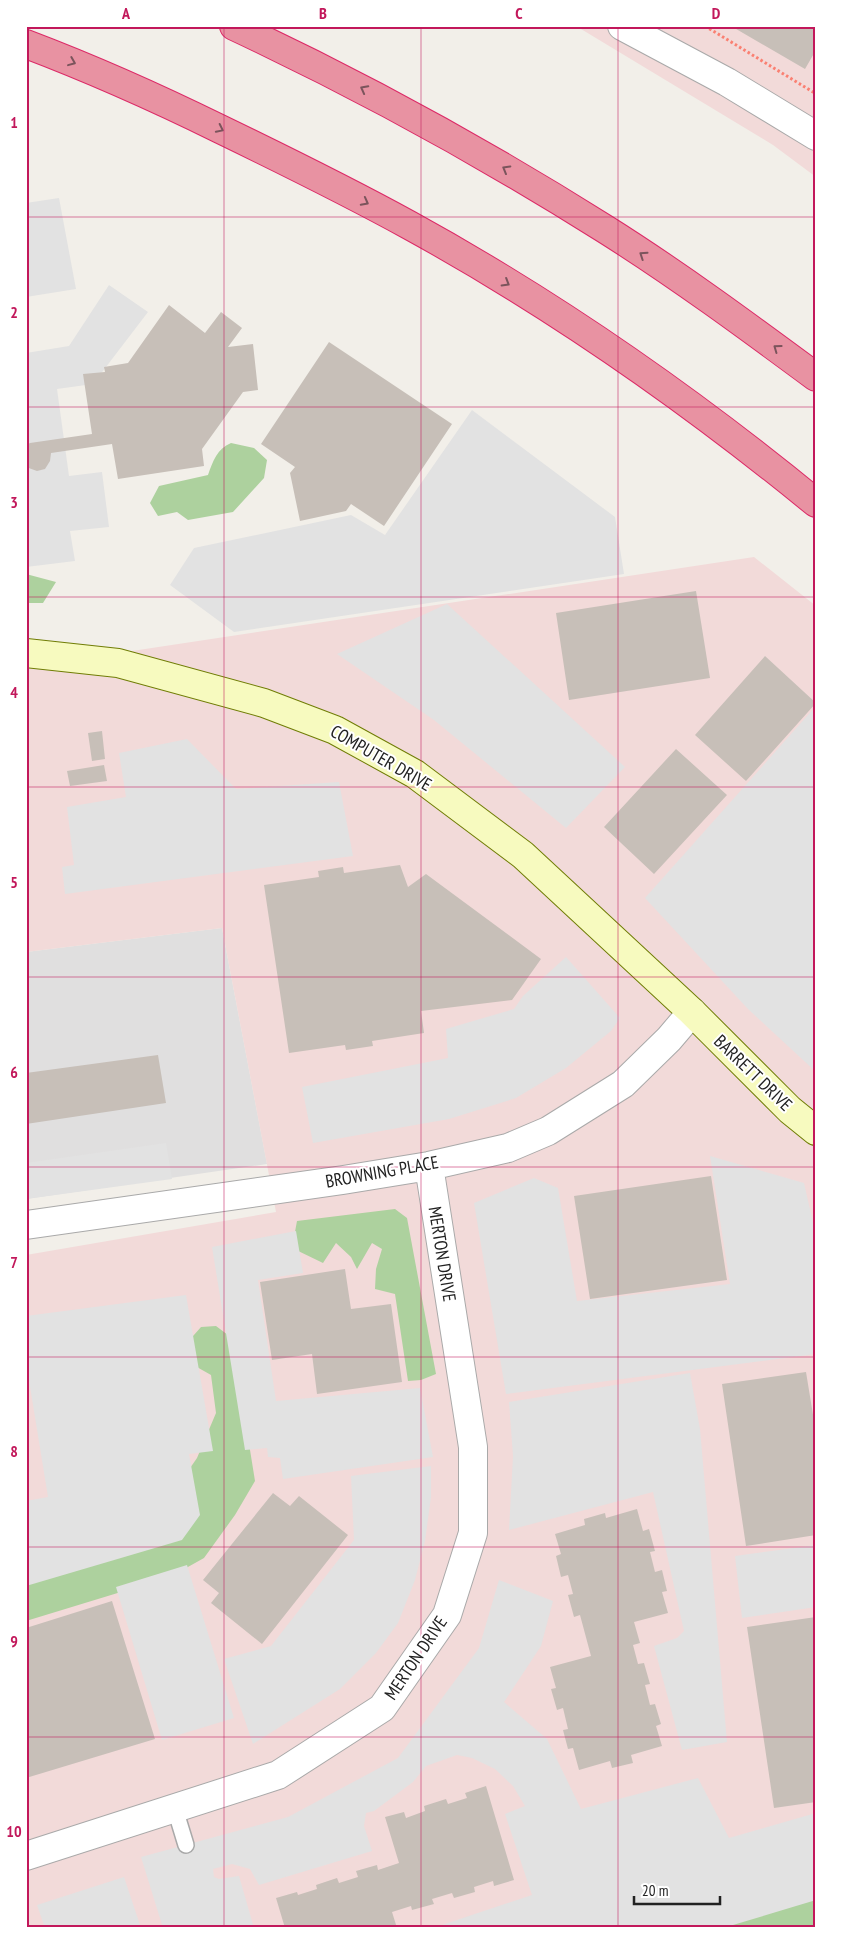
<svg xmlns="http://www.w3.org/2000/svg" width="842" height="1954" viewBox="0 0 842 1954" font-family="'PT Sans Narrow',sans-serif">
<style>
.residential{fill:#e0dfdf}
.commercial{fill:#f2dad9}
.forest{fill:#add19e}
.parking{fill:#e2e2e2}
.building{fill:#c7bfb8}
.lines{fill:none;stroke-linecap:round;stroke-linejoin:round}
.lane-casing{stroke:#a9a9a9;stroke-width:18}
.street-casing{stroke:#a9a9a9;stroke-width:30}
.secondary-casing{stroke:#707d05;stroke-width:30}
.highway-casing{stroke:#dc2a67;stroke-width:30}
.path{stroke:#fa8072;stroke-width:3;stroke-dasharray:2.5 2.5;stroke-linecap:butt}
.lane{stroke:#fff;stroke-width:15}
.street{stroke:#fff;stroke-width:28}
.secondary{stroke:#f7fabf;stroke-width:28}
.highway{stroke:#e892a2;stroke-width:28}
.oneway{stroke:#7b545c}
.grid{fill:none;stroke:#c2185b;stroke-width:1;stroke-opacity:0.55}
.labels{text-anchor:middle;stroke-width:4;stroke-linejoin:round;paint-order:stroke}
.street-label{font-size:18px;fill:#222;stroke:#fff}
.neatline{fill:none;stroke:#c2185b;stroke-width:2}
.grid-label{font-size:16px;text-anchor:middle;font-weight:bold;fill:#c2185b}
</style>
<rect width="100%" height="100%" fill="#f2efe9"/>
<path class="residential" d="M222 928 267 1164 26 1199V952Z"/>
<path class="commercial" d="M576 26H816V177L773 145Z
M754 557 816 606V1928H26V1255L276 1212 222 928 26 952V667Z"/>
<path class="forest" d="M231 443 254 448 267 460 264 478 233 512 188 520 177 512 158 516 150 503 159 486 208 475C213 461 217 449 231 443Z
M26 574 56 582 43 603H26Z
M395 1209 407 1218 436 1374 421 1380 408 1381 395 1294 375 1289 376 1269 382 1249 372 1243 357 1269 351 1257 336 1243 323 1263 292 1248 297 1221Z
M216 1326 232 1338 255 1481 235 1515 204 1558 170 1577 26 1621V1570L186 1474 197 1458 216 1413 211 1375 188 1362 186 1344 201 1327Z
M816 1871V1924L804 1928H637Z"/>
<path class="parking" d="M59 198 76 289 26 297V203Z
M109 285 148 312 93 384 57 389 69 476 102 472 109 527 70 531 75 561 26 567V353L69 346Z
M472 410 615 517 624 574 234 632 170 585 194 548 351 515 385 535Z
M447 604 625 767 566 828 434 720 337 654Z
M816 706V1072L748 1009 645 898Z
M187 739 236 789 339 782 353 856 65 894 62 867 74 865 67 807 126 797 119 753Z
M566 957 620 1018 611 1031 566 1068 516 1098 449 1119 313 1143 302 1087 448 1058 446 1029 514 1009 523 996Z
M166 1143 172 1179 26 1199V1163Z
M710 1156 804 1183 816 1236V1354L506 1394 474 1203 534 1178 558 1188 577 1301 730 1284Z
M296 1231 303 1273 258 1280 276 1401 420 1388 433 1457 283 1479 280 1458 268 1457 267 1448 245 1450 212 1247Z
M186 1295 213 1451 189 1454 200 1515 182 1540 26 1586V1501L48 1497 26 1362V1316Z
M690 1373 700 1429 727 1742 682 1750 654 1646 677 1638 684 1631 653 1492 509 1530 513 1456 509 1402Z
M431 1466V1497L425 1541 415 1580 398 1623 376 1653 340 1689 253 1744 224 1659 271 1646 354 1540 351 1476Z
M816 1545V1607L742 1618 735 1556Z
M187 1565 234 1718 162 1740 116 1587Z
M499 1580 553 1601 541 1646 504 1702 547 1739 581 1809 698 1778 729 1838 816 1813V1900L723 1928H433L532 1895 505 1814 525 1806 513 1786 495 1769 472 1758 457 1755 426 1766 413 1782 374 1811 366 1813 364 1826 372 1851 259 1885 250 1869 232 1864 213 1869 214 1877 219 1879 239 1876 254 1928H163L141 1857 288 1817 398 1758 479 1648Z
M124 1877 141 1928H45L37 1905Z"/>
<path class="building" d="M731 26H816V50L805 69Z
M169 305 205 333 221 312 242 328 228 347 253 344 258 390 243 392 202 449 204 466 118 479 112 444 51 453 50 461 45 469 37 471 26 467V445L30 443 92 434 83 374 105 372 104 367 128 363Z
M329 342 452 424 384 526 351 504 346 511 300 521 290 473 295 467 261 444Z
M696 591 710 678 569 700 556 613Z
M765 656 816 703 746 781 695 735Z
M102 731 105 759 92 761 88 733Z
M676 749 727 795 654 874 604 827Z
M104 765 107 781 70 786 67 771Z
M400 865 408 887 426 874 541 959 512 1000 421 1011 424 1033 372 1041 373 1046 346 1050 345 1045 289 1053 264 885 319 877 318 871 343 867 344 873Z
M158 1055 166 1103 26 1124V1073Z
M711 1176 727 1280 590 1299 574 1196Z
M345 1269 351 1309 391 1304 402 1382 317 1394 312 1354 272 1360 260 1282Z
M806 1372 816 1433V1535L746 1546 722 1384Z
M273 1493 290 1506 299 1496 348 1535 262 1644 211 1603 219 1593 203 1580Z
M637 1509 643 1531 649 1529 655 1551 650 1552 655 1572 662 1570 667 1591 662 1592 668 1613 634 1622 640 1643 633 1645 638 1664 644 1663 650 1684 645 1685 650 1705 655 1704 661 1724 656 1726 662 1746 631 1755 633 1763 612 1768 610 1761 579 1770 573 1748 568 1749 563 1730 568 1729 563 1708 557 1710 551 1689 556 1688 550 1667 591 1656 580 1615 574 1617 568 1595 573 1594 568 1575 561 1577 556 1556 561 1554 555 1534 585 1525 584 1519 605 1513 606 1518Z
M112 1601 155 1739 26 1778V1628Z
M816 1617V1802L774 1808 747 1627Z
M486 1786 514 1880 494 1886 493 1881 474 1887 475 1892 454 1898 452 1893 432 1899 434 1904 412 1910 411 1906 392 1912 397 1928H285L276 1898 297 1892 298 1895 317 1889 316 1885 337 1878 339 1883 358 1877 356 1871 377 1865 378 1870 399 1863 385 1817 404 1812 406 1818 425 1811 424 1806 446 1799 448 1804 467 1798 465 1793Z"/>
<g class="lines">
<defs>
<path id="lane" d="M175 1809 186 1845"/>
<path id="street" d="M622 26 727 82 816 136
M26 1225 343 1180 429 1166 508 1148 548 1131 623 1084 669 1039 692 1012
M26 1856 278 1775 382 1708 447 1615 473 1533V1447L429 1166"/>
<path id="secondary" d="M26 653 118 663 264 703 335 730 415 774 523 855 692 1012 790 1110 816 1131"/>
<path id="highway" d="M234 26C362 86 486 154 605 229 678 275 747 326 816 377
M26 44C92 69 157 98 220 129 284 160 347 191 409 225 553 304 689 399 816 503"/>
</defs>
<use href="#lane" class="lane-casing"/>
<use href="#street" class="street-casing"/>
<use href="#secondary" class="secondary-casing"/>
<use href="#highway" class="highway-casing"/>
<path class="path" d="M705 26 813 92 816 88"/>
<use href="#lane" class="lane"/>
<use href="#street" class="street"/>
<use href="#secondary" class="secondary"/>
<use href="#highway" class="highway"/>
</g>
<defs><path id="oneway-chevron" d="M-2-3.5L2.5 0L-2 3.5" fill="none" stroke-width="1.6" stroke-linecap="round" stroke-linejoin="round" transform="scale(1.25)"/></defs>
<g class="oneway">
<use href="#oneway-chevron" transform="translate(72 62) rotate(22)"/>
<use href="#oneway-chevron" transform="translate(364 89) rotate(-152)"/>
<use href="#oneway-chevron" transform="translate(220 129) rotate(26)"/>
<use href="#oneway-chevron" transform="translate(506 169) rotate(-150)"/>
<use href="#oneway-chevron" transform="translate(365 202) rotate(28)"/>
<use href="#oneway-chevron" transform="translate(643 255) rotate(-146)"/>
<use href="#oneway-chevron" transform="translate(506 283) rotate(31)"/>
<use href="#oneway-chevron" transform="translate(777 348) rotate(-144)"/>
</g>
<path class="grid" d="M224 26V1928M421 26V1928M618 26V1928M26 217H816M26 407H816M26 597H816M26 787H816M26 977H816M26 1167H816M26 1357H816M26 1547H816M26 1737H816"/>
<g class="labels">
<g class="street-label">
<text transform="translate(381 758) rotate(30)" y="6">COMPUTER DRIVE</text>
<text transform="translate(753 1073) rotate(44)" y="6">BARRETT DRIVE</text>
<text transform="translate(382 1172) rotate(-10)" y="6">BROWNING PLACE</text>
<text transform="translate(442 1254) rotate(81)" y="6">MERTON DRIVE</text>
<text transform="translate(416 1658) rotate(-56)" y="6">MERTON DRIVE</text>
</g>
</g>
<rect width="842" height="1954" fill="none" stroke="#ffffff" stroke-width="55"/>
<path d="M634 1896v8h86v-8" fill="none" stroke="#222222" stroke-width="2.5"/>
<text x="642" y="1896" font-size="15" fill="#222222" stroke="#ffffff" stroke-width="4" paint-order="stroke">20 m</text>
<rect x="28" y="28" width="786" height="1898" class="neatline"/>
<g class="grid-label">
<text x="126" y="19">A</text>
<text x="323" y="19">B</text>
<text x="519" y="19">C</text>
<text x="716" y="19">D</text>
<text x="14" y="128">1</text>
<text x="14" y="318">2</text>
<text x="14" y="508">3</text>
<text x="14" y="698">4</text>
<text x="14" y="888">5</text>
<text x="14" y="1078">6</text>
<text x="14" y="1268">7</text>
<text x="14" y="1457">8</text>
<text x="14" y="1647">9</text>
<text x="14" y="1837">10</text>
</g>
</svg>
